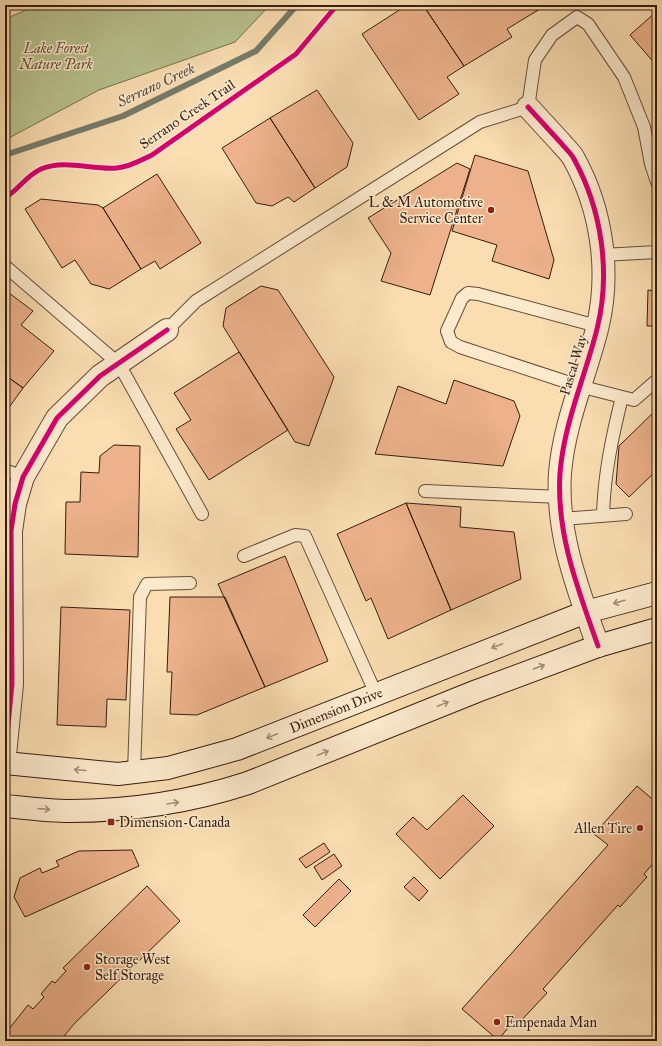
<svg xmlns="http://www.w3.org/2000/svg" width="662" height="1046" viewBox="0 0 662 1046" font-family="'IM FELL Great Primer',serif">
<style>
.green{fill:#b8c290;stroke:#786f50}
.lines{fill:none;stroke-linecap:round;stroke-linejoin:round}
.stream{stroke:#767c6c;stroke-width:6}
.building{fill:#edb28b;stroke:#381c10}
.service-casing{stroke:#684c38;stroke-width:14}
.minor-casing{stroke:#684c38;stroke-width:24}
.secondary-casing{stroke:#381c10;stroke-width:24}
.service{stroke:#fceacd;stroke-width:12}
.minor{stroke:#fceacd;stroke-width:22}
.secondary{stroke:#fceacd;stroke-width:22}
.cycleway-casing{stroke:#fceacd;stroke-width:8}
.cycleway{stroke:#d6006c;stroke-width:5}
.oneway{stroke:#a48d78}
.poi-dot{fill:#8f2418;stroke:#fceacd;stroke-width:1.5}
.labels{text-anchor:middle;stroke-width:3;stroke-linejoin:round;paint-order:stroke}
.park-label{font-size:14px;font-style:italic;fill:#5e4e36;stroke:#fceacd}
.street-label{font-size:14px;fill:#381c10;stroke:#fceacd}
.poi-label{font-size:14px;fill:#381c10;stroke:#fceacd;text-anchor:start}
.water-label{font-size:15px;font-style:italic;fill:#574c3e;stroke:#fceacd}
</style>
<rect width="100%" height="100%" fill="#fadeb2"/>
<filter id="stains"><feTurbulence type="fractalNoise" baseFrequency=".005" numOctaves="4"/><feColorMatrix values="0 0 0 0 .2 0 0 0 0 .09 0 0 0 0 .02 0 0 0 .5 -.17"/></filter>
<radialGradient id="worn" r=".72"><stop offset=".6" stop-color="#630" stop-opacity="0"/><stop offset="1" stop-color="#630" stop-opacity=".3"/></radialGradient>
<path class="green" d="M38 5H270L235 42 99 90 5 140V19Z"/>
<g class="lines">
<path class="stream" d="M5 155 123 116 256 51 297 5"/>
</g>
<path class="building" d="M407 5H423L464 66 447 77 459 94 419 120 362 34Z
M423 5H540V9L507 29 512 37 464 66Z
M657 11V66L630 35Z
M317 90 353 143 347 167 315 188 270 118Z
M270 118 315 188 294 202 288 197 272 206 256 203 222 148Z
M475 155 528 171 554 260 549 279 492 261 497 245 452 231Z
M457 163 470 169 430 295 381 281 391 253 368 218Z
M157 174 201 243 160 269 155 261 141 269 103 208Z
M41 199 98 205 103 208 141 269 109 289 91 284 75 260 62 268 25 209Z
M261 286 278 290 334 377 309 446 295 442 223 326 226 308Z
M5 290 33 311 21 325 54 351 23 388 5 375Z
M648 290 657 291V326H647Z
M239 352 288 430 209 480 176 429 191 420 174 393Z
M5 375 23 388 5 413Z
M454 380 514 401 520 416 503 466 375 454 398 386 446 404Z
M657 409V470L629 497 616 484 619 446Z
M114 445 140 446 138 557 65 554 66 502H80L81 472 99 473 100 456Z
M406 503 451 610 388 639 371 598 366 601 337 534Z
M406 503 461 507 460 527 514 532 521 579 451 610Z
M285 556 328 661 265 687 218 584Z
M170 597H225L265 687 197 715 170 714 172 672H167Z
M61 607 130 610 126 700 107 699 106 727 57 725Z
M637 786 657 803V859L644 874 647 877 620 907 618 905 543 989 547 993 518 1024 514 1021 498 1040 462 1009 608 845 594 834Z
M463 795 494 826 440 879 396 834 413 817 427 830Z
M324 843 330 852 306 868 299 859Z
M132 850 139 866 25 917 14 897 20 878 40 868 42 873 59 866 56 861 79 851Z
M334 854 342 866 322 880 314 867Z
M414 877 428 891 419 901 404 887Z
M339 879 351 891 315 927 303 915Z
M147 886 180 921 74 1024 60 1041H5V1034L28 1005 33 1009 44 997 41 994 52 981 55 983 66 971 63 968Z
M453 1036 457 1041H445Z"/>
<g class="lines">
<defs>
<path id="service" d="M602 255 657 252
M5 266 119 364 202 514
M597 326 478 294 468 293 462 298 447 331 451 342 460 347 579 386 634 400 657 380
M167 330 196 301 480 122 528 107 535 60 552 35 577 17 588 24 624 77 644 127 651 164 657 182
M5 470 23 477
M425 491 561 497
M603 516C604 475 612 437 622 397
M562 519 626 514
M244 556 295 535 305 536 376 694
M134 772 140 597 147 584 190 583"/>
<path id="minor" d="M528 107C539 119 550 131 561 143 565 148 571 153 574 159 602 210 611 273 597 329 585 377 564 423 560 473 556 534 578 589 598 646
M5 755 12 684 11 531 15 504 23 477 57 418 100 376 167 330"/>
<path id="secondary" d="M5 763 118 774 168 768 237 749 586 612 657 593
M5 806C26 808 48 811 69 811 130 811 190 802 248 783L477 691 598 646 657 629"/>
</defs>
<use href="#service" class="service-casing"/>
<use href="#minor" class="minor-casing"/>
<use href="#secondary" class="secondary-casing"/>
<use href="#service" class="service"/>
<use href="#minor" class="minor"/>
<use href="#secondary" class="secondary"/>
<defs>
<path id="cycleway" d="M528 107C539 119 550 131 561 143 565 148 571 153 574 159 602 210 611 273 597 329 585 377 564 423 560 473 556 534 578 589 598 646
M5 198C18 190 27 175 41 169 66 159 91 170 117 168 130 167 141 160 152 155L296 54 337 5
M5 755 12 684 11 531 15 504 23 477 57 418 100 376 167 330"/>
</defs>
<use href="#cycleway" class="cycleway-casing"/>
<use href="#cycleway" class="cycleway"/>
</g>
<defs><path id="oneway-shaft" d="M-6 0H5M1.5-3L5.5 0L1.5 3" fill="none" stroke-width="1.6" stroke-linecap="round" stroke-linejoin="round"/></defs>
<g class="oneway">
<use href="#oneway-shaft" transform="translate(619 602) rotate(164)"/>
<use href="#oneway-shaft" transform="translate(497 646) rotate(159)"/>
<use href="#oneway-shaft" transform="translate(539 667) rotate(-20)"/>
<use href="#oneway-shaft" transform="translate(443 704) rotate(-22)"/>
<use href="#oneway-shaft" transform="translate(272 736) rotate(158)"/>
<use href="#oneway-shaft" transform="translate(323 753) rotate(-22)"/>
<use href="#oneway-shaft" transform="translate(80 770) rotate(-175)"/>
<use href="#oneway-shaft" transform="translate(173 803) rotate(-9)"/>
<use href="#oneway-shaft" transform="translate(44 809) rotate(5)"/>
</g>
<g class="poi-dot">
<circle cx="491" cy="210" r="4"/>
<rect x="107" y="818" width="8" height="8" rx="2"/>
<circle cx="640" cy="828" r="4"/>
<circle cx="87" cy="967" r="4"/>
<circle cx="497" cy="1022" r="4"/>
</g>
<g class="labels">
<g class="park-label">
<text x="56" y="53">Lake Forest<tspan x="56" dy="16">Nature Park</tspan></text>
</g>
<g class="street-label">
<text transform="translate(187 114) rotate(-34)" y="5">Serrano Creek Trail</text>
<text transform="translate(573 365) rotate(-73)" y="5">Pascal Way</text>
<text transform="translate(336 710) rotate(-22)" y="5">Dimension Drive</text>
</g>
<g class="poi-label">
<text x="483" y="207" text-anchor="end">L &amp; M Automotive<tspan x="483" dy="16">Service Center</tspan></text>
<text x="119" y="827">Dimension-Canada</text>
<text x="632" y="833" text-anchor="end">Allen Tire</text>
<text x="95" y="964">Storage West<tspan x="95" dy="16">Self Storage</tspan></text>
<text x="505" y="1027">Empenada Man</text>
</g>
<g class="water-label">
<text transform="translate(156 85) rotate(-25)" y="5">Serrano Creek</text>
</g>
</g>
<rect width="662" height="1046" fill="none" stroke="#fadeb2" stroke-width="20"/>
<rect x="6" y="6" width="650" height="1034" fill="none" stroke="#381c10" stroke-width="2"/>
<rect x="10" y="10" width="642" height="1026" fill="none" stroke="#381c10"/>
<rect width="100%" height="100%" filter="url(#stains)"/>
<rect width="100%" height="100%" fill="url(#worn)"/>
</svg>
